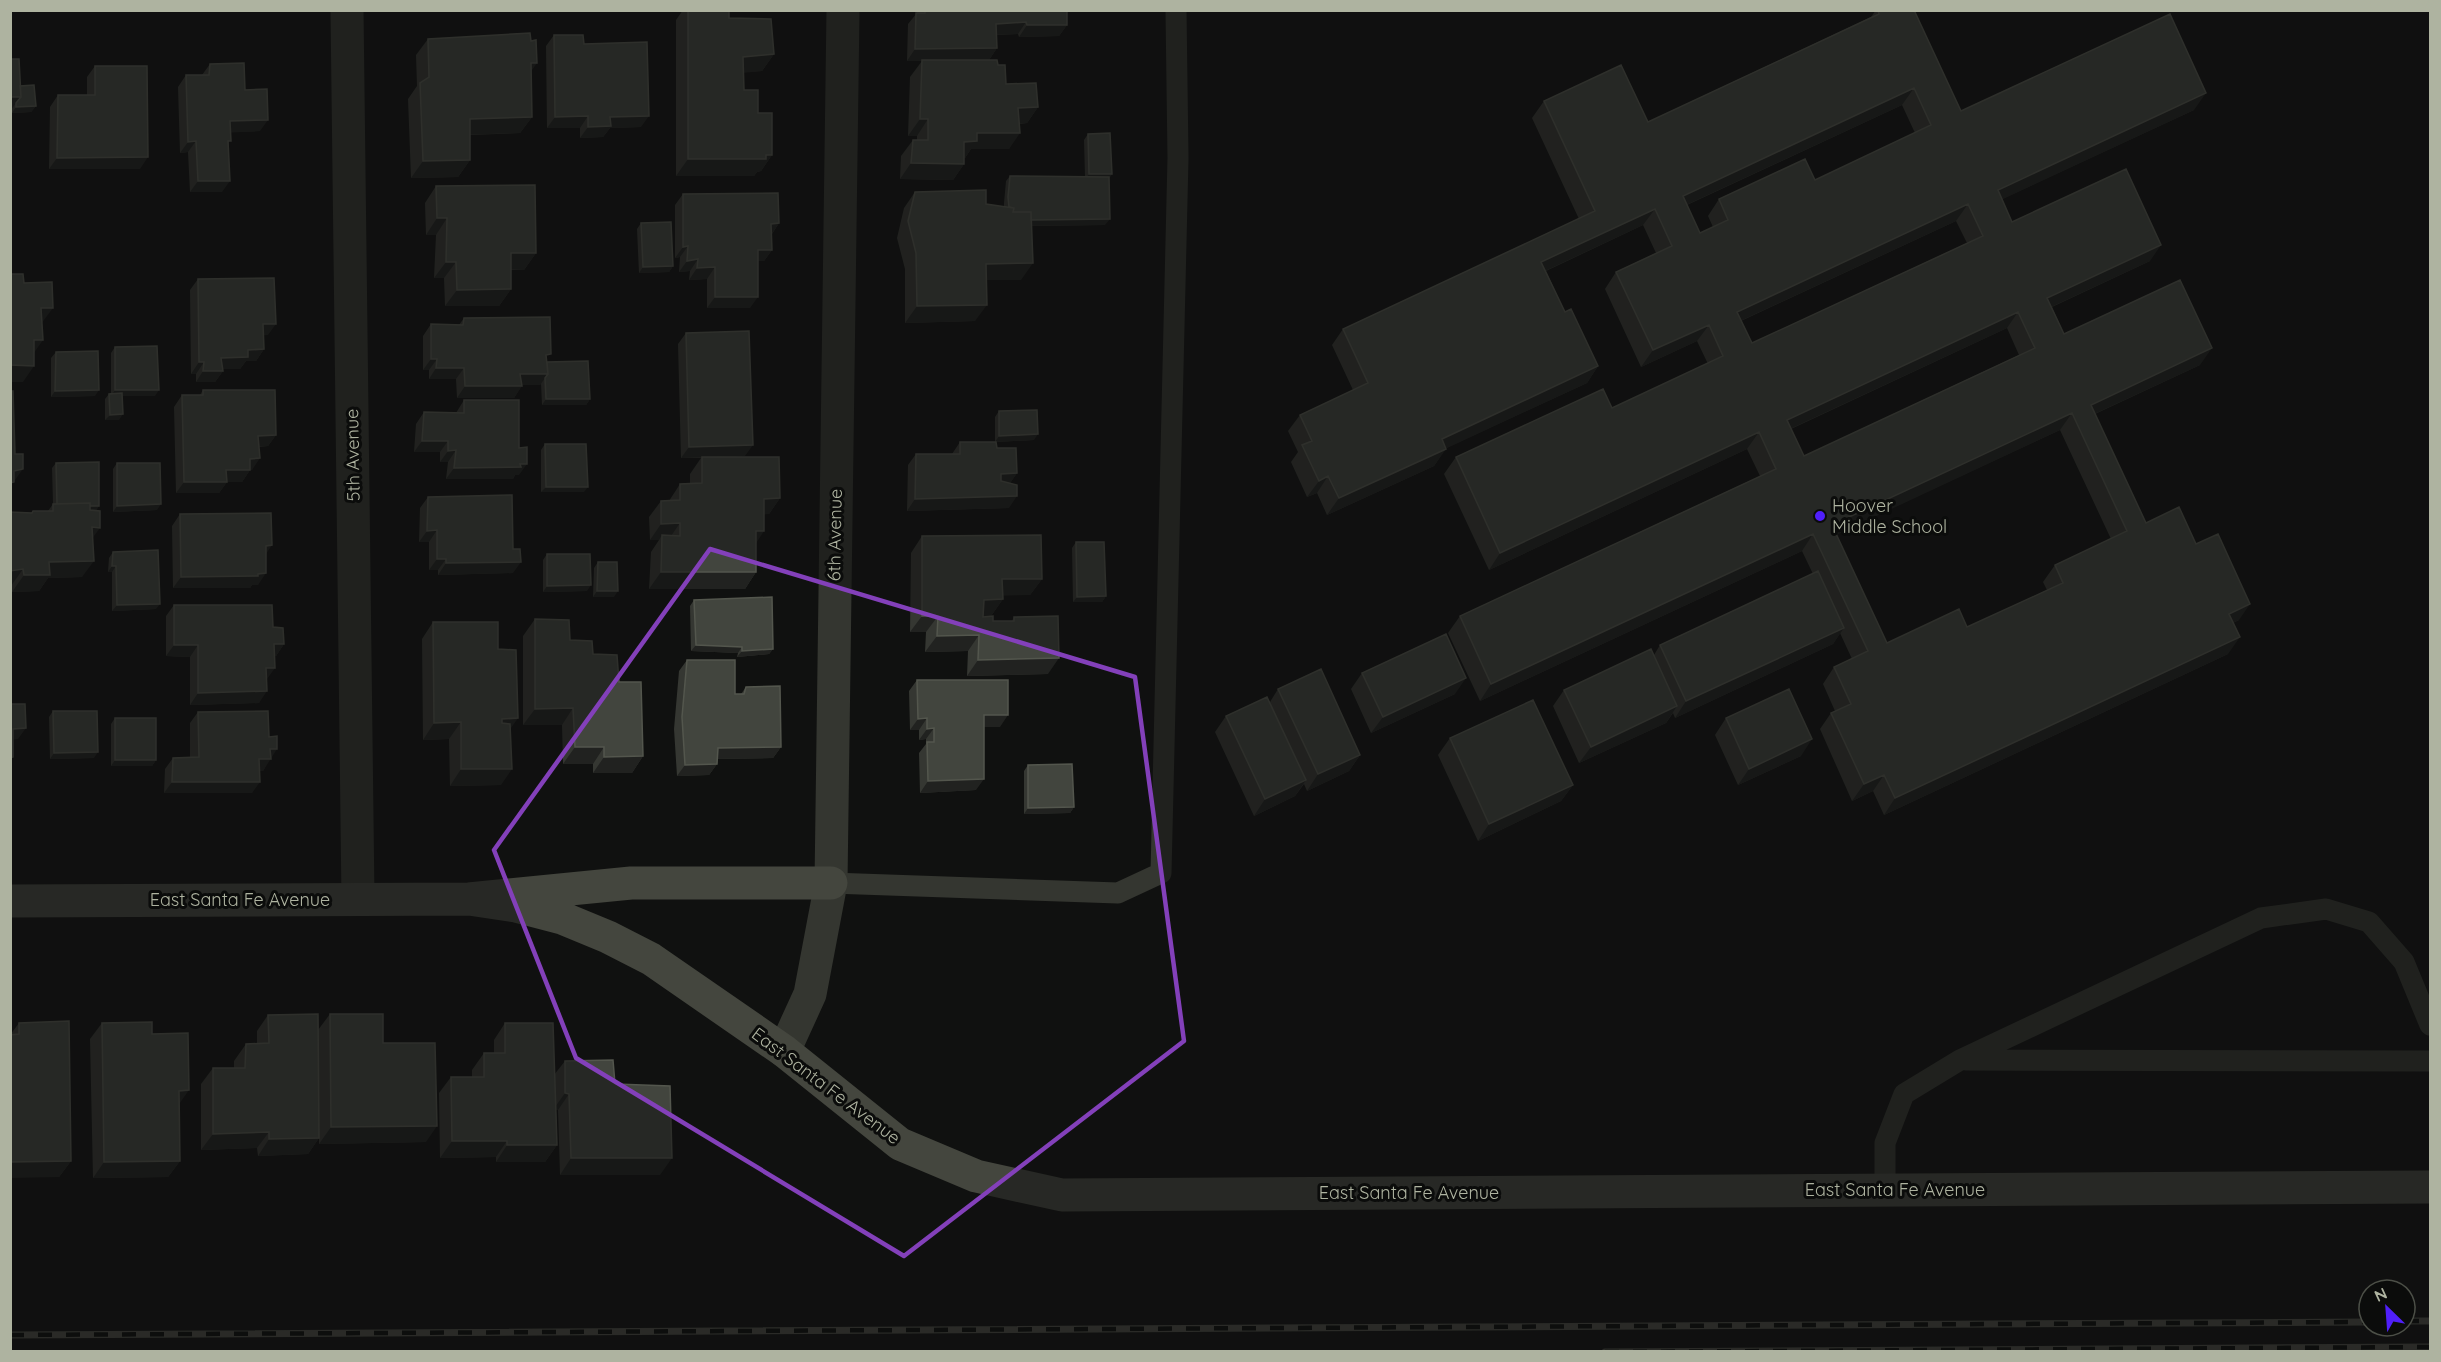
<svg xmlns="http://www.w3.org/2000/svg" width="2441" height="1362" viewBox="0 0 2441 1362" font-family="Quicksand,sans-serif">
<style>
.lines{fill:none;stroke-linecap:round;stroke-linejoin:round}
.lane{stroke:#343630;stroke-width:21}
.street{stroke:#343630;stroke-width:33}
.secondary{stroke:#44463e;stroke-width:33}
.rail-casing{stroke:#494b43;stroke-width:7}
.rail{stroke:#0b0c0b;stroke-width:4.5;stroke-dasharray:14;stroke-linecap:butt}
.wall{fill:#353732;fill-rule:evenodd}
.shaded-wall{fill:#212220}
.building{fill:#42453e;stroke:#53564d;stroke-width:1.5;fill-rule:evenodd}
.marked{fill:none;stroke:#8340ba;stroke-width:4.5;stroke-linejoin:round}
.poi-dot{fill:#501ffa;stroke:#0b0c0b;stroke-width:2}
.labels{text-anchor:middle;stroke-width:6;stroke-linejoin:round;paint-order:stroke}
.street-label{font-size:18px;fill:#aeb3a0;stroke:#0b0c0b}
.poi-label{font-size:18px;fill:#aeb3a0;stroke:#0b0c0b;text-anchor:start}
</style>
<rect width="100%" height="100%" fill="#101110"/>
<g class="lines">
<path class="lane" d="M831 883 1118 893 1161 873 1178 158 1176 10
M1966 1060 2430 1061
M1885 1190V1143L1904 1094 1960 1060 2261 918 2326 909 2369 922 2404 962 2430 1025"/>
<path class="street" d="M347 10 358 899
M784 1051 810 994 831 883 843 10"/>
<path class="secondary" d="M469 899 516 906 562 918 608 937 651 959 784 1051 900 1144 976 1176 1062 1195 2430 1187
M10 901 469 899 631 883H831"/>
<defs>
<path id="rail" d="M2405 1321H2430
M10 1335 2369 1322
M1605 1352 2430 1347"/>
</defs>
<use href="#rail" class="rail-casing"/>
<use href="#rail" class="rail"/>
</g>
<path class="wall" d="M683 10H729V18L774 54 762 71 744 72V90L758 113 772 155 761 171 757 172 754 176H676V20Z
M917 10H1067V25L1059 36 1019 37 1018 34 997 35V48L989 60H947L998 65 1006 84 1038 107 1027 123 1020 124 1009 149H971L965 158H964V164L953 180 900 179 901 156 913 140H917V136H908L910 77 922 61H907L908 24 917 13Z
M1876 10H1914L1961 111 2194 110 2002 199 2012 222 2150 261 2052 307 2064 334 2200 365 2095 414 2146 523 2196 544 2239 620 2233 623 2228 654 1884 815 1873 791 1852 801 1820 729 1831 713 1835 711 1823 684 1834 667 1852 659 1840 633 1833 644 1675 718 1673 713 1666 723 1579 763 1553 706 1564 690 1654 655 1660 645 1813 574 1802 551 1480 701 1448 633 1460 616 1760 476 1747 449 1489 570 1444 474 1456 457 1612 408 1708 364 1697 341 1641 367 1605 289 1616 272 1656 253 1643 225 1546 271 1565 312 1598 366 1587 383 1446 448 1434 466 1327 515 1317 493 1307 497 1291 462 1298 452 1288 431 1300 415 1353 390 1332 345 1343 329 1579 219 1532 118 1544 101 1648 122 1871 17ZM1902 105 1915 133 1815 180 1719 199 1708 216 1713 227 1700 233 1687 205ZM1956 221 1967 243 1752 343 1741 321ZM2007 328 2019 355 1804 456 1791 429ZM2060 430 2111 539 2055 565 2043 582 2047 590 1967 627 1887 643 1836 534Z
M554 35 584 44 641 127 610 128 603 137 580 138V128H547L546 46Z
M428 39 531 71 532 117 520 133 470 135V160L458 177 411 178 408 99 417 86 416 55Z
M10 59 20 86 36 106 31 112 12 113V109L10 111Z
M210 64 245 90 260 131 231 132 228 145 222 192H190L188 152 180 153 178 87 186 75H202Z
M95 66 140 169H49L50 107 58 95H87V77Z
M1088 134 1112 174 1109 178 1105 225 1032 226 1021 280H986L975 321 905 323V269L897 238 904 208 915 192 1004 207V203L1006 181 1010 176 1085 177 1084 140Z
M436 186 536 253 524 270H511V289L499 306H445L444 278H434L436 235H426L425 203Z
M683 194 779 223 772 234V250L764 261H758L750 308H707V279L689 280 690 271 679 272 680 257 675 258V205Z
M641 223 673 266 669 272 639 273 637 229Z
M198 279 268 335H263L264 349 256 361H246L240 369H223V371L215 382H196V374H191L190 290Z
M464 318 547 360V362L590 399 586 405H542L541 383 540 385H522L514 398H457L456 379H429V370H423V336L431 324 459 325Z
M686 333 745 456 714 457 780 498 769 514H764L756 543V572L745 589H649L651 552 659 540H650L649 517 661 501H669L680 484 690 483V474L701 458H681L678 344Z
M115 347 155 396H122L119 420H105V399L109 394 111 393V353Z
M56 352 95 396 51 397V358Z
M203 390 276 435 268 446 259 447 252 470H250L242 482H227L219 493H176L174 407 182 395H200Z
M464 400 519 475H515L513 479H446L448 462H440V452H414L416 424 424 412 456 413Z
M999 411 1034 440 996 442 997 448 1017 473 1010 483 1009 508 907 511 908 465 916 454H952L960 442H995V417Z
M545 444 584 492H541V450Z
M56 463 99 506 96 510 93 538 82 577 48 578 39 591 12 592 11 586 31 513 33 511H48L53 504 52 468Z
M117 463 157 510 113 512V469Z
M428 497 513 573 438 575V570H429V542H419L420 508Z
M180 514 266 554 258 585H252L250 588H173L172 526Z
M922 536 1042 579 1030 595H1003V599L991 616H983L993 621H1012L1014 617 1048 674 967 676 968 651 925 652 926 632H910L911 553Z
M1076 542 1106 596 1102 602H1073L1072 548Z
M113 552 156 609 112 611V572H108L109 558Z
M547 554 587 591 543 592V560Z
M598 562 614 597H593L594 568Z
M694 600 773 649 769 654 737 657 738 653 691 651 690 606Z
M174 605 273 627 284 644 276 656H274L259 703 190 705V657L166 656V616Z
M535 619 570 640 619 682 643 756 632 773H593V764H563L562 725H523V636Z
M433 622 498 649 510 730 501 785 450 786 449 739 423 740 422 639Z
M687 660 735 694H741L746 687 781 747 773 758 717 759V764L709 775 677 776 674 729 679 671Z
M1362 673 1455 694 1371 733 1351 689Z
M917 680 1000 727H984L976 790 920 793 919 753 926 744V739L919 740V730H910L909 691Z
M1278 689 1360 755 1349 771 1307 791 1304 784 1295 796 1254 816 1215 732 1226 716 1270 702Z
M53 711 94 758 50 759 49 717Z
M198 712 270 758 263 771H259L252 793H164L165 769 173 758 190 757V723Z
M115 718 156 760 152 766H111V724Z
M1726 718 1801 756 1738 785 1715 735Z
M1450 738 1573 785 1561 801 1478 841 1438 755Z
M1028 765 1074 807 1070 813 1024 814V771Z
M330 1014 383 1043 426 1142 319 1144V1138L308 1154 258 1156 257 1148 201 1150V1084L213 1068H234V1061L246 1044H257V1031L268 1015 318 1030Z
M19 1023 71 1161 59 1177 10 1035Z
M102 1023 152 1034 179 1103 180 1161 168 1177 93 1178 90 1039Z
M505 1023 554 1075 565 1061 615 1084 660 1175H560L558 1110H556L557 1145 545 1162H496V1157L440 1158 439 1093 451 1077H472V1070L484 1053H494V1040Z"/>
<path class="shaded-wall" d="M1026 22 1018 34 988 35 996 24Z
M1027 25H1067L1059 36 1019 37Z
M997 48 989 60 907 61 915 49Z
M774 54 762 71 732 74 743 57Z
M531 63H537L525 80Z
M1914 88 1902 105 1671 212 1683 196Z
M2206 93 2194 110 1986 207 1998 190Z
M10 97H21L10 111Z
M36 106 31 112 12 113 16 107Z
M1038 107 1027 123 1007 125 1018 108Z
M588 116 580 128H547L555 117Z
M649 116 641 127 610 128 603 137 580 138 588 127 610 117Z
M532 117 520 133 459 135 470 119Z
M920 119H928L917 136H908Z
M268 120 260 131 222 133 230 121Z
M977 133H1020L1009 149H971L965 158H952L964 142Z
M196 141 188 152 180 153 188 142Z
M772 155 761 171 757 172 754 176H676L688 159Z
M148 157 140 169H49L57 158Z
M470 160 458 177 411 178 423 161Z
M911 163 964 164 953 180 900 179Z
M1089 174H1112L1108 180 1085 179Z
M198 181H230L222 192H190Z
M1968 204 1956 221 1725 328 1737 312Z
M1655 209 1643 225 1530 278 1541 262Z
M437 218H447L436 235H426Z
M1110 219 1105 225 1007 226 1011 220Z
M779 223 771 235V224Z
M2161 245 2150 261 2036 314 2047 298Z
M688 246 680 257 675 258 683 247Z
M758 250H772L764 261H750Z
M511 253H536L524 270 499 269Z
M698 259 690 271 679 272 687 261Z
M446 262H456L444 278H434Z
M1033 263 1021 280H975L986 264Z
M673 266 669 272 639 273 643 267Z
M715 267 707 279 689 280 697 268Z
M511 289 499 306H445L457 290Z
M715 297H758L750 308H707Z
M987 305 975 321 905 323 917 306Z
M41 308H53L41 324Z
M2018 312 2007 328 1775 436 1787 420Z
M263 324H276L268 335 255 336Z
M1709 325 1697 341 1641 367 1653 350Z
M34 340H43L31 357Z
M2212 348 2200 365 2079 421 2091 405Z
M264 349 256 361H246L240 369H213L221 358 248 350Z
M431 359H437L429 370H423Z
M199 362H204L196 374H191Z
M10 365 34 366 23 382H10Z
M1598 366 1587 383 1430 456 1442 439Z
M436 368H464L456 379H429Z
M203 371H223L215 382H196Z
M520 374H548L540 385H512Z
M465 386H522L514 398H457Z
M99 390 95 396 51 397 55 391Z
M115 390H159L155 396H111Z
M546 399H590L586 405H542Z
M2072 413 2060 430 1821 542 1832 525Z
M123 414 119 420H105L110 415Z
M1759 432 1747 449 1489 570 1500 553Z
M1038 434 1034 440 995 442 999 436Z
M276 435 268 446 250 447 258 436Z
M422 441H448L440 452H414Z
M753 445 745 456 681 458 689 447Z
M1446 449 1434 466 1327 515 1339 498Z
M456 450 448 462H440L448 451Z
M260 458 252 470H243H250L242 482H218L226 470 250 459Z
M527 464 519 475H515L513 479H446L454 468Z
M23 469 15 480 10 481 14 471Z
M1017 473 1009 485 993 486 1001 474Z
M1328 476 1317 493 1307 497 1319 481Z
M184 482H227L219 493H176Z
M546 487H588L584 492H541Z
M1017 496 1009 508 907 511 915 499Z
M780 498 769 514 752 515 764 499Z
M161 504 157 510 113 512 117 506Z
M99 506 95 512 57 507Z
M680 523 669 539 662 535 659 540H650L661 524Z
M92 527 100 528 88 544Z
M437 530 429 542H419L427 531Z
M756 531H764L753 548Z
M1813 534 1802 551 1480 701 1491 684Z
M272 545 264 557 266 546Z
M437 559H446L438 570H429Z
M94 561 82 577 48 578 39 591 12 592 24 575 49 562Z
M521 562 513 573 438 575 446 563Z
M112 566H116L112 572H108Z
M23 569 11 586H10V571Z
M661 572H756L745 589H649Z
M266 573 258 585H252L250 588H173L181 577Z
M1002 579H1042L1030 595 991 596Z
M591 585 587 591 543 592 547 586Z
M597 591H618L614 597H593Z
M1106 596 1102 602H1073L1077 597Z
M1003 599 991 616H972L984 600Z
M160 604 156 609 112 611 117 605Z
M2250 604 2239 620 2217 630 2229 614Z
M922 616H938L926 632H910Z
M1844 628 1833 644 1675 718 1686 701Z
M979 635 968 651 925 652 937 636Z
M2240 637 2228 654 1884 815 1895 798Z
M274 644H284L276 656H266Z
M174 645H198L190 657 166 656Z
M696 645 742 647 738 653 691 651Z
M773 649 769 654 737 657 742 651Z
M1059 658 1048 674 967 676 978 660Z
M266 668H275L267 679Z
M1466 678 1455 694 1371 733 1383 717Z
M267 691 259 703 190 705 198 693Z
M1677 706 1666 723 1579 763 1591 747Z
M573 708 562 725H523L535 709Z
M984 715H1008L1000 727H976Z
M518 718 506 735 491 736 502 719Z
M927 718 919 730H910L918 719Z
M461 722 449 739 423 740 434 723Z
M26 728 18 739 10 740 13 729Z
M934 728 926 739 919 740 927 729Z
M1812 739 1801 756 1738 785 1749 769Z
M575 747H604L593 764H563Z
M781 747 773 758 710 759 718 748Z
M270 749H277L263 771H251L259 759Z
M98 752 94 758 50 759 54 753Z
M1360 755 1349 771 1307 791 1318 774Z
M643 756 632 773H593L604 757Z
M115 760H156L152 766H111Z
M717 764 709 775 677 776 685 765Z
M461 769H512L501 785 450 786Z
M1884 775 1873 791 1852 801 1864 784Z
M984 779 976 790 920 793 928 781Z
M1306 780 1295 796 1254 816 1265 799Z
M172 782H260L252 793H164Z
M1573 785 1561 801 1478 841 1489 824Z
M1074 807 1070 813 1024 814 1028 808Z
M189 1090 177 1107 179 1091Z
M565 1093 569 1094 558 1110H553Z
M437 1126 426 1142 319 1144 331 1127Z
M269 1132 257 1148 201 1150 213 1134Z
M319 1138 308 1154 258 1156 269 1139Z
M452 1141H507L496 1157 440 1158Z
M507 1145H557L545 1162H496Z
M571 1158H672L660 1175H560Z
M71 1161 59 1177 10 1178V1162Z
M180 1161 168 1177 93 1178 104 1162Z"/>
<path class="building" d="M688 10H729V18L771 19 774 54 743 57 744 90H758V113H772V155H766V159H688Z
M925 10H1067V25H1027L1026 22 996 24 997 48 915 49 916 13H925Z
M1878 10H1914L1961 111 2170 14 2206 93 1998 190 2012 222 2126 169 2161 245 2047 298 2064 334 2180 280 2212 348 2091 405 2146 523 2179 507 2196 544 2218 534 2250 604 2229 614 2240 637 1895 798 1884 775 1864 784 1831 713 1851 704 1834 667 1868 651 1813 534 1491 684 1460 616 1776 469 1759 432 1500 553 1456 457 1603 389 1612 408 1723 356 1709 325 1653 350 1616 272 1672 246 1655 209 1541 262 1565 312 1571 309 1598 366 1442 439 1446 449 1339 498 1328 476 1319 481 1302 445 1312 441 1300 415 1368 383 1343 329 1595 211 1544 101 1621 65 1648 122 1879 14ZM1914 88 1931 125 1815 180 1805 159 1719 199 1728 220 1700 233 1683 196ZM1968 204 1983 236 1752 343 1737 312ZM2018 312 2035 348 1804 456 1787 420ZM2072 413 2127 531 2055 565 2063 583 1967 627 1959 609 1887 643 1832 525Z
M530 33 531 41 536 40 537 63H531L532 117 470 119V160L423 161 420 83 429 77 428 39Z
M554 35H583L584 44 647 42 649 116 610 117 611 126 588 127V116L555 117Z
M10 59H19L21 97H10Z
M922 60H997L998 65H1005L1006 84 1036 83 1038 107 1018 108 1020 133H977V141L964 142V164L911 163 913 140H928V119H920Z
M244 63 245 90 267 89 268 120 230 121 231 141H228L230 181H198L196 141 188 142 186 75H209L210 64Z
M95 66H147L148 157 57 158 58 95H95Z
M34 85 36 106 16 107V103L21 97 20 86Z
M1110 133 1112 174H1089L1088 134Z
M1010 176 1109 177 1110 219 1031 220V212H1013L1014 208 1009 207 1008 197Z
M535 185 536 253H511V289L457 290 456 262H446L447 218H437L436 186Z
M986 190V204L1014 208 1013 212H1031L1033 263 986 264 987 305 917 306 916 253 908 221 915 192Z
M778 193 779 223 771 224 772 250H758V297H715V267L697 268 698 259 687 261 688 246 683 247V194Z
M671 222 673 266 643 267 641 223Z
M10 274H23L24 283 52 282 53 308H41L43 340H34V366L10 365Z
M274 278 276 324H263L264 349 248 350V357L221 358 223 371H203L204 362H199L198 279Z
M550 317 551 354 546 355 548 374H520L522 386H465L464 368H436L437 359H431V324L463 325 464 318Z
M749 331 753 445 689 447 686 333Z
M157 346 159 390H115V347Z
M98 351 99 390 55 391 56 352Z
M588 361 590 399H546L545 378 548 374 547 362Z
M203 390H275L276 435 258 436 260 458 250 459V470H226L227 482H184L182 395H203Z
M10 391H13L15 454H23V469L14 471V482L10 483Z
M122 393 123 414 110 415 109 394Z
M464 400H519V448L527 447V464H520L521 467 454 468 456 450 448 451V441H422L424 412 464 413Z
M1037 410 1038 434 999 436V411Z
M960 442H996L997 448H1016L1017 473 1001 474V481L1017 485V496L915 499 916 454H960Z
M545 444H586L588 487H546Z
M702 457H779L780 498 764 499V531H756V572H661L662 535 680 536V523L661 524V501L680 500V484L702 483Z
M99 462V506H90V503L57 504 56 463Z
M117 463H160L161 504 117 506Z
M512 495 513 549H520L521 562 446 563V559H437V530L427 531 428 497Z
M90 503V510L100 511V528L92 527 94 561 49 562 50 575H24L23 569 10 571V512L32 513 33 511H53V504Z
M271 513 272 545 266 546V573L258 574V576L181 577 180 514Z
M1041 535 1042 579H1002L1003 599 984 600 983 617 993 616V621H1014V617L1058 616 1059 658 978 660 979 635 937 636 938 616H922V536Z
M1076 542H1104L1106 596 1077 597Z
M158 550 160 604 117 605 116 566H112L113 552Z
M547 554H590L591 585 547 586Z
M598 562H617L618 591H597Z
M1818 571 1844 628 1686 701 1660 645Z
M772 597 773 649 742 651V647L696 645 694 600Z
M174 605H272L273 627 283 628 284 644H274L275 668H266L267 691 198 693V645H174Z
M535 619 569 620 570 640 592 641 593 654 617 655 619 682H641L643 756 604 757V747H575L573 708 535 709Z
M433 622H498V649L516 650 518 718 502 719V723L510 724 512 769H461V722L434 723Z
M1446 634 1466 678 1383 717 1362 673Z
M1651 649 1677 706 1591 747 1564 690Z
M687 660H735V694H744L746 687 780 686 781 747 718 748 717 764 685 765 682 717Z
M1321 669 1360 755 1318 774 1278 689Z
M917 680H1008V715H984V779L928 781 927 742H934V728L927 729V718L918 719Z
M1789 689 1812 739 1749 769 1726 718Z
M1267 697 1306 780 1265 799 1226 716Z
M1533 700 1573 785 1489 824 1450 738Z
M10 704H25L26 728 13 729V757L10 758Z
M53 711H97L98 752 54 753Z
M268 711 269 737 277 736V749H270L271 759H259L260 782H172L173 758 199 757 198 712Z
M115 718H156V760H115Z
M1072 764 1074 807 1028 808V765Z
M318 1014 319 1138 269 1139V1132L213 1134V1068H245L246 1044 269 1043 268 1015Z
M330 1014H383V1043H435L437 1126 331 1127Z
M69 1021 71 1161 10 1162V1035L19 1034V1023Z
M152 1022V1034L188 1033 189 1090 179 1091 180 1161 104 1162 102 1023Z
M505 1023H553L557 1145H507V1141H452L451 1077H484V1053H505Z
M613 1060 615 1084 670 1086 672 1158H571L569 1094 565 1093V1061Z"/>
<path d="M0 0H2441V1362H0ZM710 549 1135 677 1184 1041 904 1256 576 1058 494 850Z" fill="#101110" fill-opacity=".55" fill-rule="evenodd"/>
<path class="marked" d="M710 549 1135 677 1184 1041 904 1256 576 1058 494 850Z"/>
<circle class="poi-dot" cx="1820" cy="516" r="6"/>
<g class="labels">
<g class="street-label">
<text transform="translate(353 455) rotate(-91)" y="6">5th Avenue</text>
<text transform="translate(835 535) rotate(-89)" y="6">6th Avenue</text>
<text x="240" y="906">East Santa Fe Avenue</text>
<text transform="translate(826 1086) rotate(37)" y="6">East Santa Fe Avenue</text>
<text x="1895" y="1196">East Santa Fe Avenue</text>
<text x="1409" y="1199">East Santa Fe Avenue</text>
</g>
<g class="poi-label">
<text x="1832" y="512">Hoover<tspan x="1832" dy="21">Middle School</tspan></text>
</g>
</g>
<rect width="2441" height="1362" fill="none" stroke="#aeb3a0" stroke-width="24"/>
<g transform="translate(2387 1308) rotate(335)"><circle r="28" fill="#0b0c0b" stroke="#4c4f47" stroke-width="1.5"/>
<path d="M0-4.5L10 22L0 15L-10 22Z" fill="#501ffa"/>
<text y="-9" font-size="16" font-weight="bold" text-anchor="middle" fill="#aeb3a0">N</text>
</g>
</svg>
